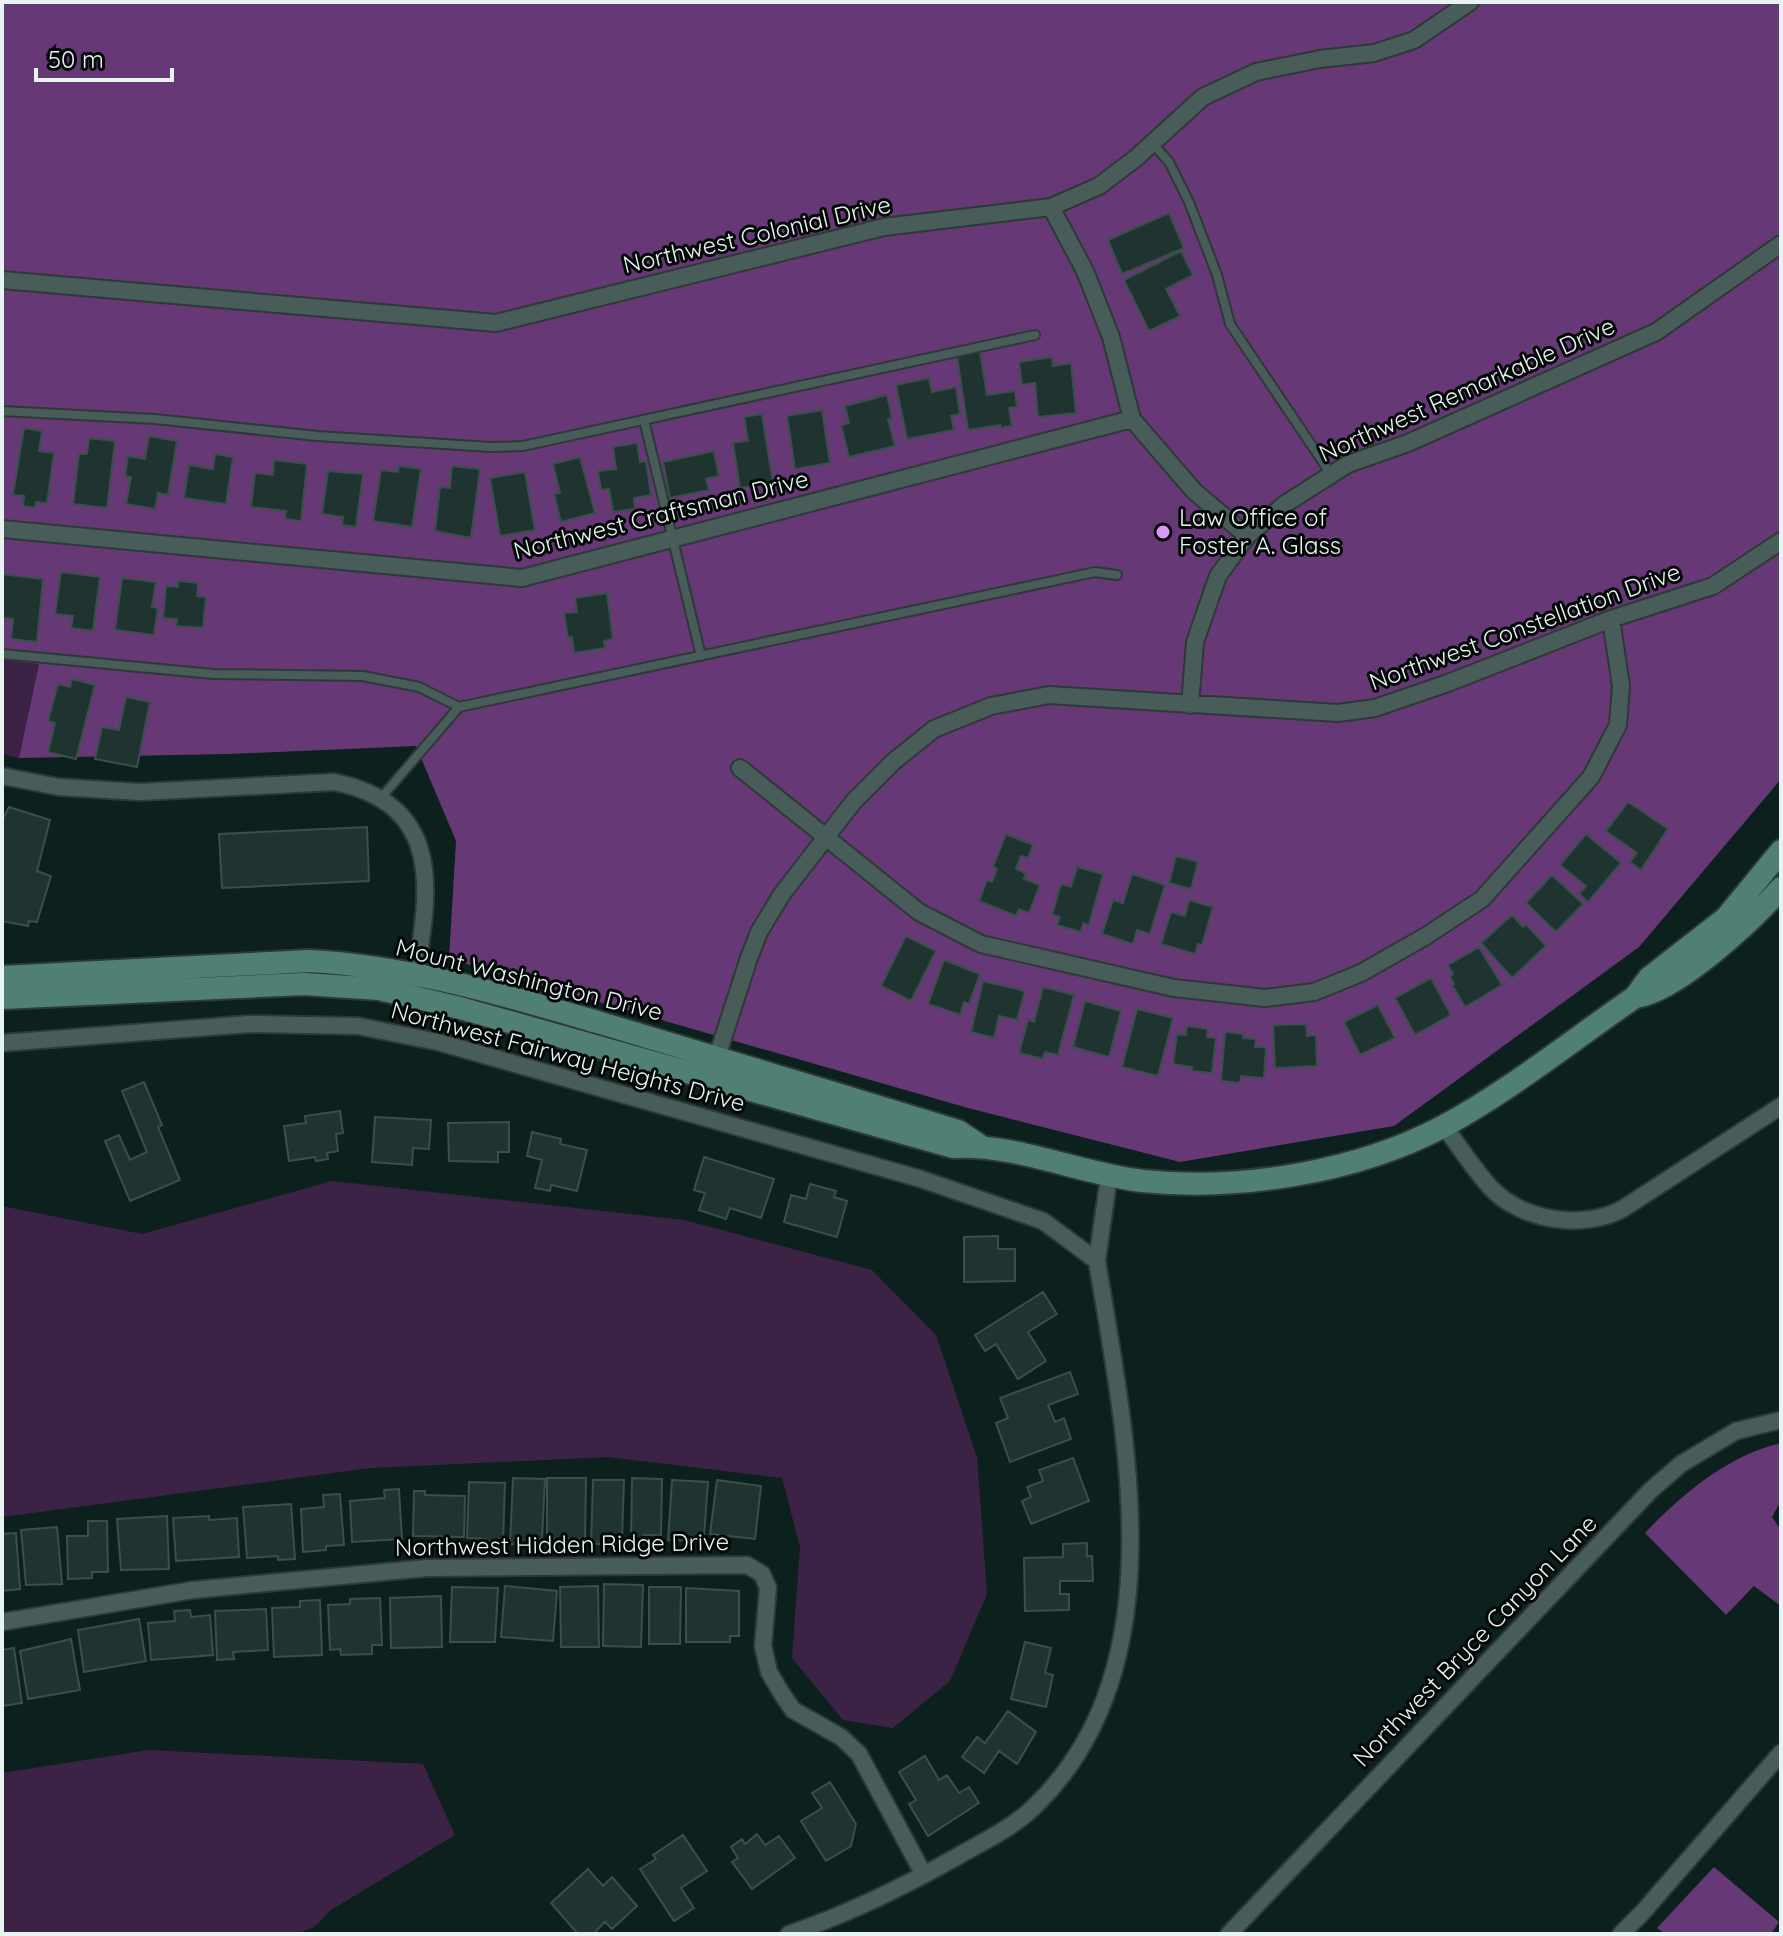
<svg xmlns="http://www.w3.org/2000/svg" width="1783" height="1936" viewBox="0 0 1783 1936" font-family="Quicksand,sans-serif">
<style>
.green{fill:#3c2345}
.forest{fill:#663875}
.building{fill:#1f3430;stroke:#3a4f4b;stroke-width:2}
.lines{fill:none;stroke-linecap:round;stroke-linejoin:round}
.lane-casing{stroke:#2e3936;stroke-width:12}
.street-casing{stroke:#2e3936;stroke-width:20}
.secondary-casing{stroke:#2e3936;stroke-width:26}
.lane{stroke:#485d59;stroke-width:8}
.street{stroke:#485d59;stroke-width:16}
.secondary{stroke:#507f76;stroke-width:22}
.poi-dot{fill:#dc99f4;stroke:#030807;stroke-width:3}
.labels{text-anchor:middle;stroke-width:6;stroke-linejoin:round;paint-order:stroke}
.street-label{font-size:24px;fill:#e7f4f1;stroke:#030807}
.poi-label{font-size:24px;fill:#e7f4f1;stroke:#030807;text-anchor:start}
</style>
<rect width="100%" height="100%" fill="#0c201d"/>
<path class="green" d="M2 660 39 664 19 758 2 754Z
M332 1181 684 1220 872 1270 936 1335 977 1457 987 1594 950 1681 893 1728 843 1720 792 1658 800 1547 782 1478 608 1457 371 1468 2 1517V1206L142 1234Z
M149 1750 423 1764 455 1835 331 1910 314 1927 296 1934H2V1773Z"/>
<path class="forest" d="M2 2H1781V779L1639 947 1394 1126 1180 1162 968 1108 449 959 456 841 416 746 228 754 19 758 39 664 2 660Z
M1781 1443V1501L1772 1517 1781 1530V1606L1754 1586 1726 1615 1645 1533C1681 1495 1728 1455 1781 1443Z
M1714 1867 1779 1922 1771 1934H1665L1657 1928Z"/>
<path class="building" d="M1169 213 1184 248 1122 274 1108 240Z
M1181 251 1193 275 1166 289 1180 316 1149 331 1124 280Z
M980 352 987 395 1015 391 1017 407 1009 408 1012 426 1000 428V425L968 430 957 356Z
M1052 357 1053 366 1071 363 1076 413 1038 417 1035 383 1022 385 1019 362Z
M929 378 932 392 956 387 960 414 951 416 954 430 907 439 896 385Z
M887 395 892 418 888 419 895 446 849 457 841 425 849 423 845 406Z
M822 410 830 463 795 469 787 416Z
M762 414 773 483 740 488 733 443 748 441 744 417Z
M24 428 42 431 39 451 54 453 47 503 36 502 35 508 23 506 24 496 13 495Z
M149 436 177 441 168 495 158 493 155 509 126 504 131 477 125 476 128 456 145 459Z
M89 438 115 441 107 508 73 504 79 454H87Z
M637 443 640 462 646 461 651 495 634 498 635 509 613 512 609 489 601 490 598 471 616 469 613 447Z
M714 451 719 476 706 479 709 490 670 498 663 462Z
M215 454 233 457 226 504 184 498 189 465 213 469Z
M580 457 595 513 561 522 554 494 560 493 553 464Z
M274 460 307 464 301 521 285 519 286 511 251 507 255 473 273 475Z
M399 466 421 469 412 527 373 521 381 470 398 472Z
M452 466 480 469 471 538 435 531 440 487 450 488Z
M328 471 363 474 356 527 342 525 343 517 322 514Z
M525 472 535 530 500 536 490 478Z
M61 572 100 577 93 631 71 628 73 616 55 614Z
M2 574 43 579 37 642 11 639 13 619 2 618Z
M122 578 156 582 152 607 158 608 154 635 115 630Z
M178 581 198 583 197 596 206 597 203 628 176 626 177 619 163 618 166 586 178 587Z
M607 593 613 639 604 641 605 648 574 653 572 637 568 638 564 613 577 612 575 598Z
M72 679 95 685 76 759 48 752 55 723 48 721 58 684 70 687Z
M126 697 150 702 137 767 95 759 102 727 119 730Z
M1628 802 1668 829 1641 870 1630 862 1637 853 1606 831Z
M9 807 50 820 37 871 51 876 37 922 29 921 28 926 2 921V821Z
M367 827 369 881 222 888 219 834Z
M1006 834 1033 845 1028 858 1021 856 1016 869 1026 873 1024 879 1040 885 1029 913 1019 909 1016 916 979 901 987 880 992 882 997 869 993 867Z
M1586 834 1621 863 1588 902 1579 894 1586 886 1560 865Z
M1176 856 1198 862 1191 889 1169 883Z
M1077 867 1103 874 1089 925 1083 923 1081 932 1057 925 1060 917 1052 915 1061 884 1071 887Z
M1132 874 1165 885 1150 934 1137 930 1133 944 1102 934 1113 900 1123 903Z
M1552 875 1583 904 1556 932 1526 903Z
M1189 900 1213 907 1202 945 1198 944 1195 954 1161 944 1171 912 1185 916Z
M1512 915 1523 927 1526 924 1546 946 1512 978 1481 943Z
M906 936 936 951 911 1001 881 986Z
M1479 947 1502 985 1465 1007 1452 985 1454 984 1450 977 1453 974 1448 965Z
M944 960 980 974 969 1004 964 1002 960 1015 928 1004Z
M1431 978 1451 1015 1415 1035 1395 998Z
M983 981 1025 991 1017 1020 999 1016 994 1038 971 1032Z
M1043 987 1074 995 1058 1055 1045 1052 1043 1059 1019 1053 1028 1020 1034 1022Z
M1085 1001 1121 1011 1109 1057 1073 1047Z
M1378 1005 1395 1038 1360 1055 1344 1022Z
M1137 1009 1173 1018 1158 1076 1122 1067Z
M1306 1024 1307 1036 1316 1035 1317 1066 1275 1068 1273 1025Z
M1187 1026 1208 1029 1207 1037 1216 1038 1212 1073 1191 1071 1192 1067 1173 1064 1177 1034 1186 1035Z
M1225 1032 1243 1034V1038L1256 1039 1255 1047H1266L1264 1078 1241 1076 1240 1083 1221 1081Z
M144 1082 162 1125 158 1127 180 1180 130 1201 105 1141 119 1135 130 1160 147 1152 122 1091Z
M340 1111 343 1133 336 1134 338 1151 327 1153 328 1159 316 1161 315 1157 289 1161 284 1126 306 1123 305 1116Z
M375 1117 431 1120 429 1149 413 1148 412 1165 372 1162Z
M509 1122V1152H498V1162L449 1161 448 1123Z
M532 1132 561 1139 560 1144 587 1150 577 1191 551 1185 550 1191 535 1188 542 1160 527 1156Z
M704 1157 774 1179 761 1218 730 1208 726 1219 699 1210 705 1193 694 1190Z
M810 1184 836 1191 834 1197 847 1201 837 1237 784 1222 791 1195 806 1199Z
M998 1236V1249H1015V1281L964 1282V1237Z
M1043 1292 1057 1314 1028 1332 1046 1361 1018 1379 996 1344 985 1351 975 1335Z
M1070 1372 1078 1394 1048 1405 1055 1422 1064 1418 1071 1439 1010 1462 996 1423 1008 1418 1000 1398Z
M1073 1458 1089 1501 1031 1524 1022 1501 1031 1497 1027 1487 1043 1481 1039 1470Z
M513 1478 545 1479 542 1539 529 1538V1545L510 1544Z
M547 1478H586L585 1539H547Z
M632 1478 662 1479 661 1535H644V1542H631Z
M593 1480H624L622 1538H608V1544H591Z
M672 1480 708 1482 704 1537 691 1536 690 1541 668 1540Z
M717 1480 761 1486 755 1539 710 1534Z
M469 1482 505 1483 503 1544 485 1543V1539L467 1538Z
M399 1489 402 1539 352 1542 350 1501 385 1498 384 1490Z
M414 1491H425V1495L465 1496 464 1537 413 1536Z
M340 1494 344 1545 326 1546V1550L303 1552 301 1509 324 1507 323 1495Z
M291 1504 295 1559 278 1560V1556L247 1558 243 1507Z
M167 1516 169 1569 121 1570 117 1519Z
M209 1516V1520L237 1518 239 1557 176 1561 173 1518Z
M88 1521H107L108 1572H92V1578L68 1579 67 1536H88Z
M57 1527 62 1584 26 1585 21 1530Z
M16 1533 20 1589 2 1591V1534Z
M1087 1543V1556H1092L1093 1581H1060V1594H1069V1610L1025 1611 1024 1558 1063 1557V1544Z
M604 1584 643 1585 641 1647 603 1646Z
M505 1586 557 1591 553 1641 501 1637Z
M598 1586 599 1647H561L560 1587Z
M452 1587 498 1588 495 1642H450Z
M649 1587H681L680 1644H649Z
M686 1588 739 1591V1636H730V1642H686Z
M441 1596 442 1647 391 1648 390 1598Z
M380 1598 382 1645H372V1654L341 1655 340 1649 330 1650 328 1605 350 1604V1599Z
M320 1600 322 1655 274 1657 272 1608 300 1607V1601Z
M266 1609 268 1650 233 1652 234 1659 217 1660 215 1611Z
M190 1610 191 1617 210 1615 213 1655 151 1660 148 1623 175 1621 174 1611Z
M139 1619 146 1661 84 1672 78 1630Z
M71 1639 80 1690 28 1699 20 1651Z
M1025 1642 1051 1648 1045 1673 1053 1675 1046 1707 1011 1699Z
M14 1648 22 1703 2 1706V1650Z
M1008 1711 1036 1732 1017 1764 999 1751 984 1773 962 1757 977 1737 985 1743Z
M925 1756 939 1780 947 1775 959 1793 969 1787 979 1803 928 1836 909 1804 916 1800 899 1772Z
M830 1782 856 1824 851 1846 826 1861 801 1821 822 1808 812 1793Z
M757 1834 765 1845 779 1836 795 1858 752 1889 732 1862 738 1858 731 1847 742 1839 745 1844Z
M683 1835 707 1871 681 1888 694 1908 674 1921 640 1869 656 1859 653 1855Z
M588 1869 603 1886 612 1877 637 1906 612 1929 605 1922 593 1934H578L551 1903Z"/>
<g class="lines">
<defs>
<path id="lane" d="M1152 143 1169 162 1189 202 1217 275 1230 324 1331 474
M2 411 155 419 317 436 491 447 523 446 1035 335
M644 420 701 656
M2 654 213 674 363 676 419 687 459 707 1095 572 1117 575
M380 799 459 707"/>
<path id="street" d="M1051 207 1085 271 1111 337 1132 419 1194 491 1247 536
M2 280 496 323 884 227 1051 207 1099 186 1136 158 1203 97 1256 72 1320 59 1374 53 1414 40 1470 2
M2 529 522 578 1132 419
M1190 705 1195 642 1218 576 1247 536 1285 504 1348 464 1408 443 1656 332 1781 244
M740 768 919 912 981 944 1174 988 1265 998 1314 992 1361 973 1426 936 1482 899 1591 777 1618 725 1621 686 1611 619
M2 776 59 787 140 792 334 782C449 805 428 898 414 985
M2 1043 249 1024 358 1026 438 1042 921 1179 1043 1221 1097 1261 1109 1176
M714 1066 749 958 759 932 782 894 854 801 893 762 934 729 991 706 1049 695 1338 713 1375 708 1448 683 1611 619 1713 586 1781 541
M1444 1126C1459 1146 1473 1168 1490 1187 1521 1221 1584 1231 1624 1208L1781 1106
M2 1622 193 1590 427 1568 747 1565 762 1574 768 1588 763 1646 769 1672 782 1694 793 1710 841 1737 859 1754 924 1875
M789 1934C849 1914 905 1886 960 1855 986 1840 1014 1827 1036 1805 1178 1666 1125 1434 1097 1261
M1229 1934 1651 1490 1681 1464 1736 1431 1781 1420
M1621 1934 1642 1913 1781 1753"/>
<path id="secondary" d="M2 977 309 961C410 966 508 996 604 1024 723 1059 840 1095 958 1131L979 1145
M1636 997C1678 990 1753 920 1781 888
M2 998 304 984 379 989 460 1008 953 1147C1015 1143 1080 1174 1143 1181 1240 1191 1358 1172 1444 1126 1509 1091 1574 1039 1635 997L1649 978 1726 918 1781 851"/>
</defs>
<use href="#lane" class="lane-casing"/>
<use href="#street" class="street-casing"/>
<use href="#secondary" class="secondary-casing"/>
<use href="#lane" class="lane"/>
<use href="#street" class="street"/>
<use href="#secondary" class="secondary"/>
</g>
<circle class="poi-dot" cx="1163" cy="532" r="8"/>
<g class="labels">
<g class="street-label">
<text transform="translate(757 235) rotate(-13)" y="8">Northwest Colonial Drive</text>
<text transform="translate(1467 390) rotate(-24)" y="8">Northwest Remarkable Drive</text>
<text transform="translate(661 515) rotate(-14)" y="8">Northwest Craftsman Drive</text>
<text transform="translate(1525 627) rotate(-20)" y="8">Northwest Constellation Drive</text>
<text transform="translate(529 980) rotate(14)" y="8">Mount Washington Drive</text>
<text transform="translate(568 1057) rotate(15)" y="8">Northwest Fairway Heights Drive</text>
<text transform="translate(562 1545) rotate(-1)" y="8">Northwest Hidden Ridge Drive</text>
<text transform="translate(1475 1641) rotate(-46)" y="8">Northwest Bryce Canyon Lane</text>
</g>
<g class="poi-label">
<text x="1179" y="526">Law Office of<tspan x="1179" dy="28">Foster A. Glass</tspan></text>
</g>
</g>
<rect width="1783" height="1936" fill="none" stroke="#e7f4f1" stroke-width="8"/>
<path d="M36 68v12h136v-12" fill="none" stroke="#e7f4f1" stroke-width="4"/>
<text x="48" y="68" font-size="24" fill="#e7f4f1" stroke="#030807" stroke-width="6" paint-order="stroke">50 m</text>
</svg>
